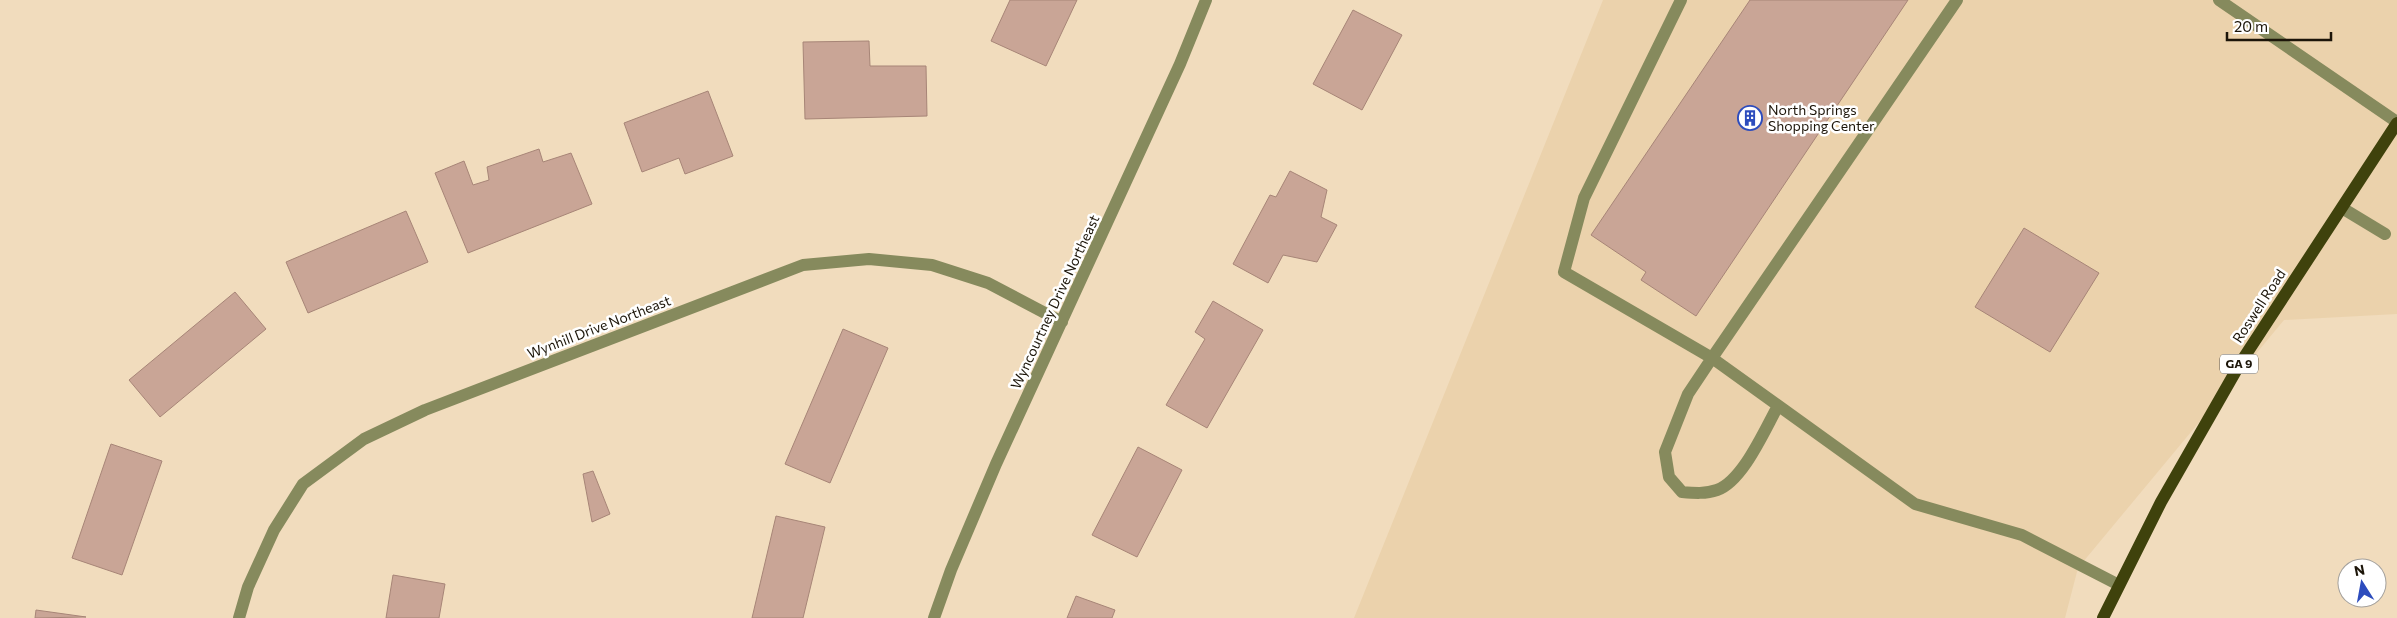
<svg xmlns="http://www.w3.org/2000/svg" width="2397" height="618" viewBox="0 0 2397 618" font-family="Commissioner,sans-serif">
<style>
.built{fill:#ebd2ac}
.building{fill:#c9a596;stroke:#a78577}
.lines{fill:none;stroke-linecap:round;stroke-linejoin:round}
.service{stroke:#868a5d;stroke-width:12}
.minor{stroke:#868a5d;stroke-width:12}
.primary{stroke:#3f420c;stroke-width:12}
.labels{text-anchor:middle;stroke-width:5;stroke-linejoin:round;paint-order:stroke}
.shield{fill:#fff;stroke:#605b53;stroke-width:1}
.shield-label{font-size:12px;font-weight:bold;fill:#1c1509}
.poi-label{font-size:14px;fill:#1c1509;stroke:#fff;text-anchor:start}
.street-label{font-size:14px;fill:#1c1509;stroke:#fff}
</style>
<rect width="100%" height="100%" fill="#f1dcbd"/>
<path class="built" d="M1603 0H2397V314L2284 320 2078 568 2065 618H1354Z"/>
<path class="building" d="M1010 0H1077L1046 66 991 41Z
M1750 0H1908L1696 316 1641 280 1646 272 1591 235Z
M1353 10 1402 35 1362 110 1313 84Z
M869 41 870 66H926L927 116 805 119 803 42Z
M708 91 733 156 685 174 679 158 642 172 624 123Z
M539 149 543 162 571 153 592 204 468 253 435 173 464 161 473 185 489 180 487 167Z
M1290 171 1327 190 1321 217 1337 225 1317 262 1283 255 1268 283 1233 264 1270 195 1276 197Z
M406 211 428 262 308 313 286 262Z
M2024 228 2099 273 2050 352 1975 307Z
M235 292 266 329 160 417 129 380Z
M1213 301 1263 330 1207 428 1166 405 1205 339 1195 332Z
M843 329 888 348 830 483 785 464Z
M111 444 162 461 122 575 72 558Z
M1138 447 1182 470 1137 557 1092 535Z
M593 471 610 514 592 522 583 474Z
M776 516 825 527 803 618H752Z
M393 575 445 584 439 618H386Z
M1076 596 1115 610 1112 618H1067Z
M36 610 86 617 35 618Z"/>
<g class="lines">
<path class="service" d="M1681 0 1584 198 1564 272 1712 358 1688 394 1665 452 1669 477 1682 492C1694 493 1706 494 1717 490 1743 481 1765 429 1778 406
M1957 0 1712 358 1915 504 2022 535 2119 585
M2219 0 2397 122
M2342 208 2385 234"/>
<path class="minor" d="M239 618 248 587 274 530 303 484 364 439 425 410 803 265 869 259 932 265 988 283 1062 322
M934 618 951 570 996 464 1180 64 1206 0"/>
<path class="primary" d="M2103 618 2161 502 2241 362 2397 123"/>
</g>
<defs>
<symbol id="building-ring" viewBox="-11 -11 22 22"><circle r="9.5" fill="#fff" stroke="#2d4cbd" stroke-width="1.5"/><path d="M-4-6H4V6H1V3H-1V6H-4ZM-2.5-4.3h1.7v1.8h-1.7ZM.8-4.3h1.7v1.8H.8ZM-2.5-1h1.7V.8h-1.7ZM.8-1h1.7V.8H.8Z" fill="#2d4cbd"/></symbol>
</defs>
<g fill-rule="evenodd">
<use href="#building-ring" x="1736" y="104" width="28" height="28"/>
</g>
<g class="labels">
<rect class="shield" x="2220" y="354.5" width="38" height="19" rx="4"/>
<g class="shield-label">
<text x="2239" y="368">GA 9</text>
</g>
<g class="poi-label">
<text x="1768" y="115">North Springs<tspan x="1768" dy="16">Shopping Center</tspan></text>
</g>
<g class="street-label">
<text transform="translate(1055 302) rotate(-65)" y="5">Wyncourtney Drive Northeast</text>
<text transform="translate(2259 306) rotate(-57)" y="5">Roswell Road</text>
<text transform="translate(599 327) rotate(-21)" y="5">Wynhill Drive Northeast</text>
</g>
</g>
<g transform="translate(2362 583) rotate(349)"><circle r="24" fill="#ffffff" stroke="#a4a19d"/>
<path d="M0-4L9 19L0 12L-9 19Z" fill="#2d4cbd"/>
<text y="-8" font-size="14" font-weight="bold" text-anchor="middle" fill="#1c1509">N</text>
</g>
<path d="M2227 32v8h104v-8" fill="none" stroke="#1c1509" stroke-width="2.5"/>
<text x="2234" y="32" font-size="15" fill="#1c1509" stroke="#ffffff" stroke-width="4" paint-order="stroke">20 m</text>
</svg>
